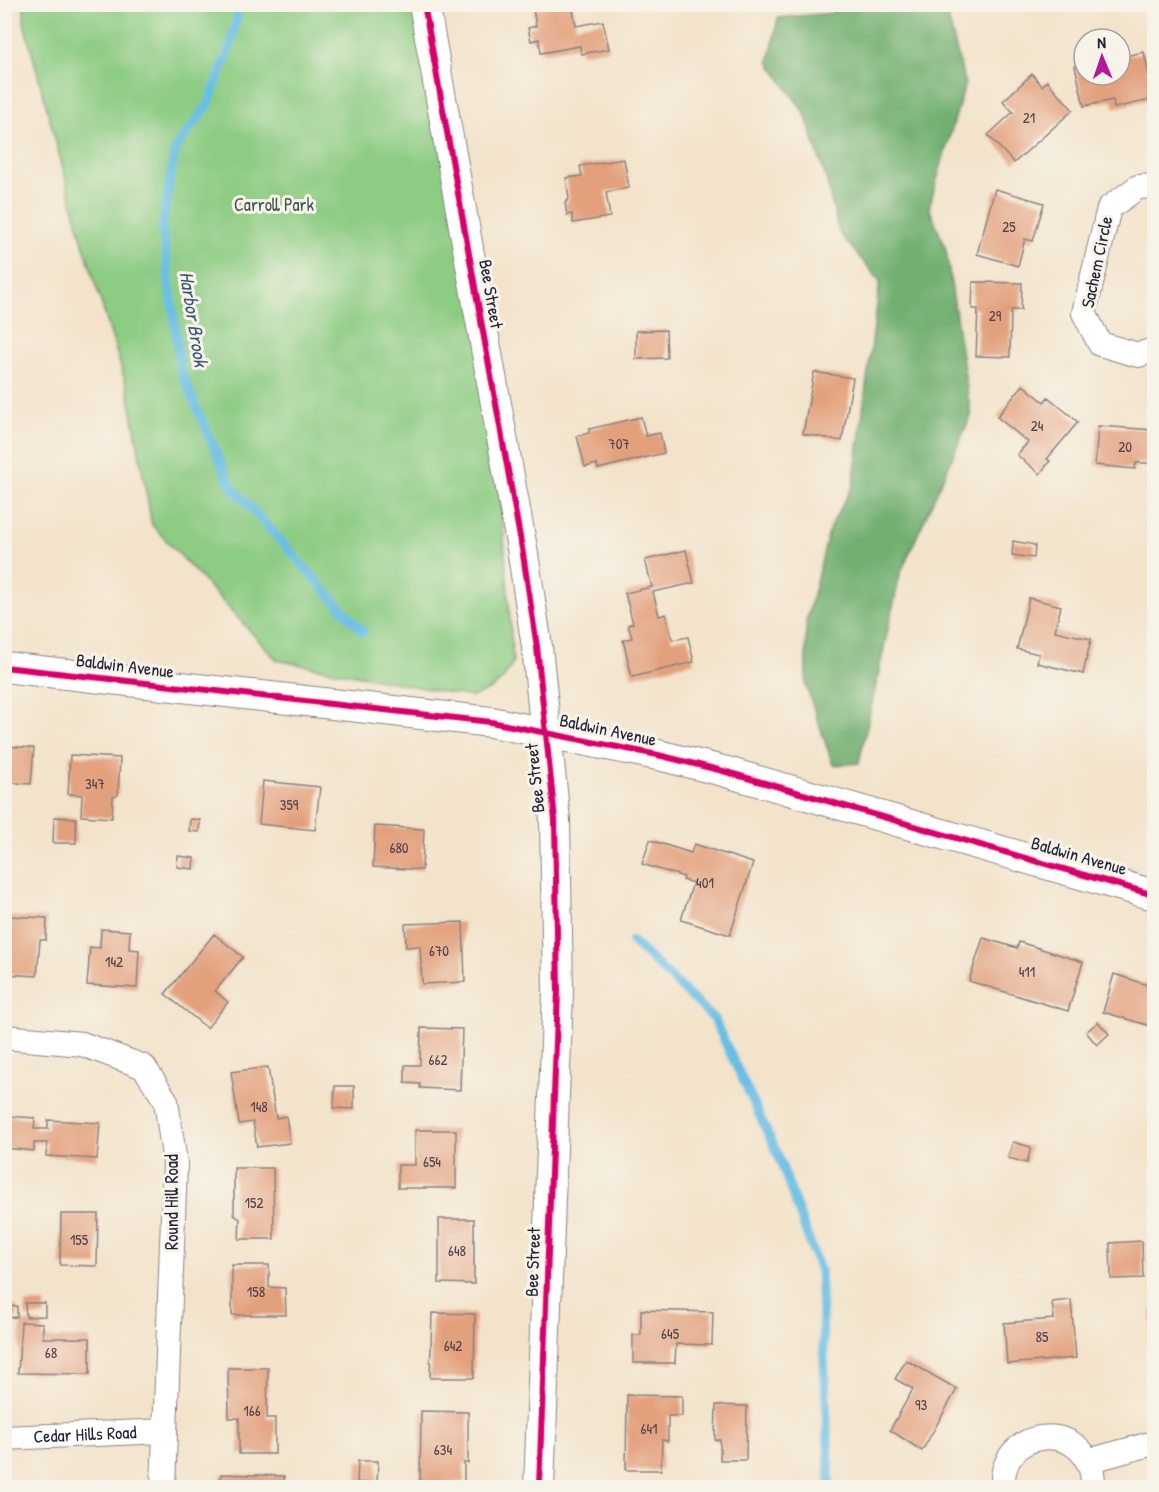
<svg xmlns="http://www.w3.org/2000/svg" width="1159" height="1492" font-family="'Patrick Hand',sans-serif">
<style>
.green{fill:#8dcc83;stroke:#58775f;stroke-width:1.5}
.forest{fill:#72b071;stroke:#4a6956;stroke-width:1.5}
.lines{fill:none;stroke-linecap:round;stroke-linejoin:round}
.stream{stroke:#67bee4;stroke-width:9}
.building{fill:#e3a07d}
.minor-casing{stroke:#8a8282;stroke-width:26}
.tertiary-casing{stroke:#8a8282;stroke-width:32}
.minor{stroke:#fff;stroke-width:24}
.tertiary{stroke:#fff;stroke-width:30}
.cycleway-casing{stroke:#f7f3e8;stroke-width:10}
.cycleway{stroke:#d6006c;stroke-width:6}
.labels{text-anchor:middle;stroke-width:6;stroke-linejoin:round;paint-order:stroke}
.number-label{font-size:15px;fill:#52424c}
.park-label{font-size:18px;fill:#425551;stroke:#f7f3e8}
.street-label{font-size:18px;fill:#22223b;stroke:#f7f3e8}
.water-label{font-size:20px;font-style:italic;fill:#3a5976;stroke:#f7f3e8}
</style>
<rect width="100%" height="100%" fill="#f7f3e8"/>
<filter id="ink" filterUnits="userSpaceOnUse"><feTurbulence type="fractalNoise" baseFrequency=".0167" numOctaves="2"/><feDisplacementMap in="SourceGraphic" scale="12" xChannelSelector="R" yChannelSelector="G"/><feConvolveMatrix kernelMatrix="1 2 1 2 8 2 1 2 1" color-interpolation-filters="sRGB"/></filter>
<filter id="wash" filterUnits="userSpaceOnUse"><feTurbulence type="fractalNoise" baseFrequency=".008" numOctaves="4" result="noise"/><feDisplacementMap in="SourceGraphic" scale="24" xChannelSelector="R" yChannelSelector="G"/><feGaussianBlur stdDeviation="1.35" result="paint"/><feColorMatrix in="noise" values="0 0 0 0 0 0 0 0 0 0 0 0 0 0 0 0 0 1.4 0 .05"/><feComposite in="paint" operator="in"/></filter>
<g filter="url(#wash)">
<rect width="100%" height="100%" fill="#f3e3ca"/>
<!-- green -->
<path class="green" d="M24,4L436,5L485,279L513,662C503,684 493,690 471,697L277,660L152,525L128,390L83,243L24,23Z"/>
<!-- forest -->
<path class="forest" d="M841,4L945,5L965,84L929,207L946,250L971,416L900,574L859,763L833,765L806,686V622L830,527L853,486L880,281L839,233L826,178L805,114L769,62L778,18L832,13Z"/>
<g class="lines">
<!-- stream -->
<path class="stream" d="M240,4L230,47L208,105L175,149L162,226L181,372L231,486L363,632
M632,941L714,1019L778,1155L820,1271L830,1488"/>
</g>
<g id="blocks">
<!-- building -->
<path class="building" d="M553,4H572L576,26L603,21L609,49L581,54L580,46L541,53L539,39L531,41L528,28L536,26L533,9Z
M1144,52L1154,99L1114,108L1113,100L1084,106L1075,66L1084,64V75H1120V57Z
M1032,74L1042,86L1047,81L1073,110L1014,163L988,135L1013,112L1003,101Z
M624,159L629,188L606,192L610,217L573,223L572,214L567,215L565,203L569,199L566,178L582,176L580,166Z
M995,189L1044,203L1033,241L1025,239L1018,266L977,254Z
M973,282L1022,283L1021,310H1011L1010,357L976,356L978,309H972Z
M666,330L667,358L636,359V331Z
M814,372L853,378L842,441L803,434Z
M1023,385L1044,402L1048,397L1078,422L1047,459L1050,461L1040,474L1017,455L1028,442L997,417Z
M641,417L646,436L660,433L664,453L598,469L597,464L585,467L577,436L589,433V429Z
M1098,426L1154,430L1153,463H1136L1135,469L1095,465Z
M1013,541L1035,545L1034,558L1012,555Z
M686,550L694,583L653,592L659,616L666,614L672,640L688,637L694,662L632,677L623,640L632,638L628,625L633,623L625,593L652,587L645,560Z
M1029,598L1061,606L1055,631L1091,639L1083,674L1037,663L1039,654L1017,649Z
M4,746L34,748L31,784L4,782Z
M70,755L120,758L118,795L113,797L112,818L81,816L82,795L68,794Z
M263,781L320,787L315,830L259,824Z
M54,817L76,818V843H53Z
M190,819L200,820L199,832L189,831Z
M375,826L424,829L422,870L373,867Z
M650,840L691,853L694,844L753,863L730,935L681,920L693,883L683,880L684,877L642,864Z
M178,856L194,858L193,869L177,867Z
M9,916L47,918L46,940H40L37,976L4,974V937H8Z
M463,922L465,982L422,984L420,946L406,947L405,924Z
M101,929L130,931L129,949L139,950L137,988L87,985L90,947L100,948Z
M214,934L243,957L215,991L228,1002L207,1028L165,994Z
M983,938L1017,948L1019,942L1083,962L1068,1011L969,981Z
M1114,974L1154,987V1027L1103,1012Z
M1098,1022L1109,1034L1097,1045L1086,1032Z
M421,1028L462,1029L460,1090L420,1088V1084L405,1083V1065H420Z
M268,1067L276,1118L286,1116L290,1143L257,1147L253,1122L239,1124L231,1072Z
M335,1086H354V1109L334,1108Z
M7,1116L35,1118L34,1129H48V1120L100,1123L97,1159L46,1156L47,1143H34V1151L5,1148Z
M415,1130H456V1188H398V1165H415Z
M1013,1142L1031,1147L1027,1163L1008,1158Z
M234,1168H273L274,1239H239L240,1219L234,1215Z
M61,1214H98L97,1266L60,1265Z
M439,1219H474V1284L439,1283Z
M1142,1241L1143,1278L1111,1279L1110,1243Z
M232,1265H269V1287L285,1288L286,1315H232Z
M1071,1300L1076,1358L1007,1364L1004,1323L1054,1319L1052,1302Z
M25,1303H45V1316L26,1317Z
M17,1306V1317L5,1318V1307Z
M641,1310L713,1312L712,1345L676,1344L675,1363H633V1335H641Z
M1154,1310V1344H1153L1151,1311Z
M432,1313L475,1314L474,1378H430Z
M21,1322L43,1323V1338H90V1374L18,1373Z
M906,1360L957,1389L922,1451L890,1430L913,1389L895,1379Z
M228,1368H268L267,1418H275V1454H239V1418H229Z
M627,1395L682,1396V1416H668V1441L662,1440L661,1470H626Z
M716,1405L747,1406L746,1460H720V1440H715Z
M421,1411L468,1412V1463H464V1482L454,1483V1488H431V1483H420Z
M358,1461H378L377,1483H357Z
M221,1474L284,1476V1488H220Z"/>
</g>
</g>
<g filter="url(#ink)">
<use href="#blocks" fill-opacity="0" stroke="#8a8282" stroke-width="1.5"/>
<g class="lines">
<!-- minor casing -->
<g class="minor-casing">
<g id="minor">
<path d="M1154,186L1138,187L1109,208L1084,313L1100,344L1138,355L1154,350"/>
<path d="M4,1037L82,1044L144,1067L166,1101L175,1163L163,1488"/>
<path id="s1" d="M4,1438L165,1431"/>
<path d="M1088,1461L1154,1443"/>
<path d="M1003,1488C998,1422 1096,1419 1093,1488"/>
</g>
</g>
<!-- tertiary casing -->
<g class="tertiary-casing">
<path id="tertiary" d="M424,4L523,554L537,647L555,820L558,991L539,1488
M4,667L491,722L658,755L723,771L1154,895"/>
</g>
<!-- minor -->
<use href="#minor" class="minor"/>
<!-- tertiary -->
<use href="#tertiary" class="tertiary"/>
<!-- cycleway casing -->
<g class="cycleway-casing">
<path id="cycleway" d="M424,4L523,554L537,647L555,820L558,991L539,1488
M4,667L491,722L658,755L723,771L1154,895"/>
</g>
<!-- cycleway -->
<use href="#cycleway" class="cycleway"/>
</g>
</g>
<g class="labels">
<!-- number labels -->
<g class="number-label">
<text x="1029" y="123">21</text>
<text x="1009" y="232">25</text>
<text x="995" y="321">29</text>
<text x="1037" y="431">24</text>
<text x="619" y="449">707</text>
<text x="1125" y="452">20</text>
<text x="95" y="789">347</text>
<text x="289" y="810">359</text>
<text x="399" y="853">680</text>
<text x="705" y="888">401</text>
<text x="439" y="956">670</text>
<text x="114" y="967">142</text>
<text x="1027" y="977">411</text>
<text x="438" y="1065">662</text>
<text x="259" y="1112">148</text>
<text x="432" y="1167">654</text>
<text x="254" y="1208">152</text>
<text x="79" y="1245">155</text>
<text x="457" y="1256">648</text>
<text x="256" y="1297">158</text>
<text x="670" y="1339">645</text>
<text x="1042" y="1342">85</text>
<text x="453" y="1351">642</text>
<text x="51" y="1358">68</text>
<text x="921" y="1410">93</text>
<text x="252" y="1416">166</text>
<text x="649" y="1434">641</text>
<text x="443" y="1455">634</text>
</g>
<!-- park labels -->
<g class="park-label">
<text x="274" y="211">Carroll Park</text>
</g>
<!-- street labels -->
<g class="street-label">
<text transform="translate(1097 262) rotate(-78)" y="6">Sachem Circle</text>
<text transform="translate(491 294) rotate(80)" y="6">Bee Street</text>
<text transform="translate(125 666) rotate(7)" y="6">Baldwin Avenue</text>
<text transform="translate(608 730) rotate(12)" y="6">Baldwin Avenue</text>
<text transform="translate(535 778) rotate(-96)" y="6">Bee Street</text>
<text transform="translate(1079 856) rotate(16)" y="6">Baldwin Avenue</text>
<text transform="translate(172 1202) rotate(-90)" y="6">Round Hill Road</text>
<text transform="translate(533 1262) rotate(-88)" y="6">Bee Street</text>
<text dy="6" stroke="none"><textPath href="#s1" startOffset="81">Cedar Hills Road</textPath></text>
</g>
<!-- water labels -->
<g class="water-label">
<text transform="translate(194 319) rotate(81)" y="7">Harbor Brook</text>
</g>
</g>
<!-- margin -->
<rect width="1159" height="1492" fill="none" stroke="#f7f3e8" stroke-width="24"/>
<!-- north arrow -->
<g transform="translate(1102 57) rotate(358)"><circle r="28" fill="#f7f3e8" stroke="#a29fa3" stroke-width="1.5"/>
<path d="M0-4.5L10 22L0 15L-10 22Z" fill="#b5179e"/>
<text y="-9" font-size="16" font-weight="bold" text-anchor="middle" fill="#22223b">N</text>
</g>
</svg>
